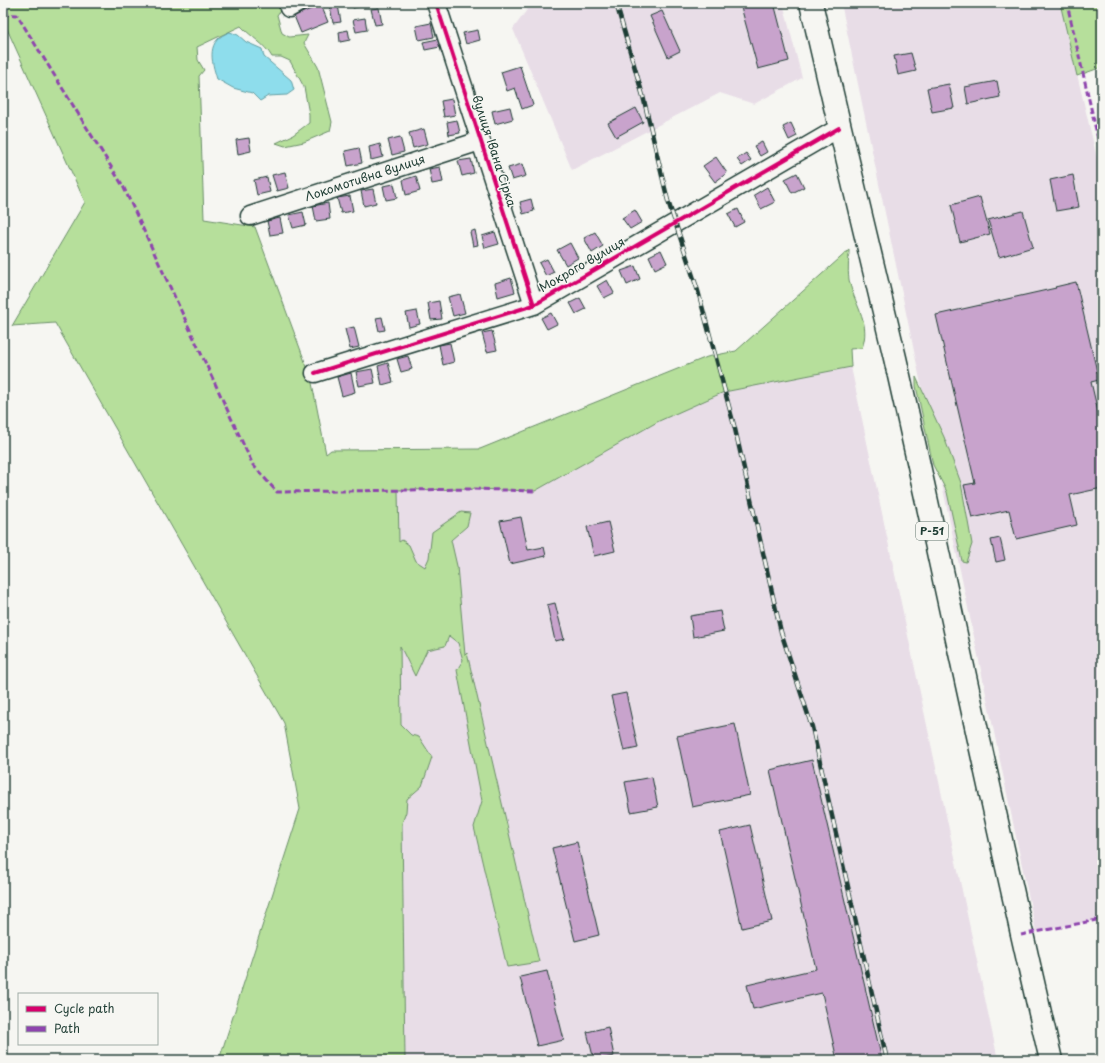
<svg xmlns="http://www.w3.org/2000/svg" width="1105" height="1063" font-family="'Playpen Sans',sans-serif">
<style>
.built{fill:#e8dde7}
.green{fill:#b6df9b;stroke:#6a8e68}
.water{fill:#8eddec;stroke:#629da2}
.building{fill:#c8a3cc;stroke:#1f3d34}
.lines{fill:none;stroke-linecap:round;stroke-linejoin:round}
.minor-casing{stroke:#1f3d34;stroke-width:21}
.major-casing{stroke:#1f3d34;stroke-width:25}
.minor{stroke:#f6f6f2;stroke-width:18}
.major{stroke:#f6f6f2;stroke-width:22}
.rail-casing{stroke:#1f3d34;stroke-width:4.5}
.rail{stroke:#f6f6f2;stroke-width:3;stroke-dasharray:9;stroke-linecap:butt}
.quiet{stroke:#8e44ad;stroke-width:3;stroke-dasharray:6 3;stroke-linecap:butt}
.cycleway-casing{stroke:#f6f6f2;stroke-width:6}
.cycleway{stroke:#d6006c;stroke-width:4}
.labels{text-anchor:middle;stroke-width:3;stroke-linejoin:round;paint-order:stroke}
.shield{fill:#f6f6f2;stroke:#60746d;stroke-width:1}
.shield-label{font-size:11px;font-weight:bold;fill:#1f3d34}
.street-label{font-size:12px;fill:#1f3d34;stroke:#f6f6f2}
</style>
<rect width="100%" height="100%" fill="#f6f6f2"/>
<filter id="ink" filterUnits="userSpaceOnUse"><feTurbulence type="fractalNoise" baseFrequency=".025" numOctaves="2"/><feDisplacementMap in="SourceGraphic" scale="8" xChannelSelector="R" yChannelSelector="G"/><feConvolveMatrix kernelMatrix="1 2 1 2 8 2 1 2 1" color-interpolation-filters="sRGB"/></filter>
<g filter="url(#ink)">
<!-- built -->
<path class="built" d="M532,3H783L802,78L754,104L720,93L572,170L513,29Z
M841,3H1060L1102,179V919L1036,932Z
M851,367L998,1060H405L398,490L472,489L535,491L659,421L724,392Z"/>
<!-- green -->
<path class="green" d="M3,3H288L285,4L277,15L282,33L289,37L308,35L304,43L318,67L332,122L330,131L304,142L285,146L276,143L293,135L309,123V114L304,87L290,61L281,57H272C265,44 251,37 241,26L197,47L198,60L204,70L199,76L204,219L255,227L311,378L326,454L331,450L480,449L707,357L736,351L849,250C849,260 847,274 850,284C856,307 871,324 862,348L850,349L851,367L724,392L659,421L535,491L472,489L398,490L399,542L402,540L409,545L416,561L425,567L429,558L432,532L461,512L470,513L467,526L451,540L457,566L465,655L467,653L539,962L507,967L474,827L482,801L457,670L463,660L458,643L449,636L445,646L427,650L415,676L400,646L401,725L411,735L419,737L432,757L422,786L407,799L406,812L402,823L405,1060H219L300,809L284,723L55,323L12,326L85,202L3,20Z
M1060,3H1102V67L1077,76Z
M916,377L944,437L961,483L972,544L966,562L962,561L947,492L933,465L916,386Z"/>
<!-- water -->
<path class="water" d="M230,32L238,35L246,42L262,49L264,57L291,80L294,90L287,95L268,96L260,101L252,93L233,88L217,79C211,60 206,40 230,32Z"/>
<!-- building -->
<path class="building" d="M352,3H360L361,6L353,8Z
M740,3H774L789,61L758,69Z
M321,5L328,22L301,33L294,16Z
M338,5L341,22L333,23L330,6Z
M379,8L382,24L375,25L371,9Z
M662,11L680,51L668,57L650,16Z
M365,18L367,30L356,32L353,20Z
M431,23L434,37L419,40L416,26Z
M348,30L350,40L340,42L339,32Z
M478,30L480,40L466,44L463,33Z
M438,39L440,47L425,50L423,42Z
M911,53L916,71L898,75L894,56Z
M520,66L533,105L522,109L515,88L507,91L501,72Z
M997,81L1000,97L968,104L965,87Z
M949,84L954,108L932,112L927,88Z
M452,99L455,115L444,117L441,101Z
M510,107L513,119L495,124L492,111Z
M636,108L643,122L616,137L608,123Z
M457,120L460,133L449,135L447,122Z
M791,123L797,136L789,140L783,127Z
M424,129L428,144L413,148L409,133Z
M400,137L404,152L392,155L388,140Z
M249,138L251,151L238,154L236,140Z
M762,142L767,152L760,156L754,146Z
M380,144L383,157L371,160L369,147Z
M359,148L362,163L348,166L345,151Z
M746,153L751,160L742,166L737,159Z
M716,157L727,173L715,182L703,166Z
M471,159L474,173L462,176L458,161Z
M522,164L526,176L512,180L508,168Z
M440,167L443,182L432,184L429,169Z
M285,172L289,188L277,191L272,175Z
M797,173L804,187L792,193L785,179Z
M1073,175L1079,207L1056,211L1050,180Z
M416,176L420,191L406,195L403,180Z
M267,177L270,192L257,195L254,180Z
M394,184L397,198L386,200L383,186Z
M767,187L775,202L761,209L754,195Z
M373,189L376,203L364,206L361,191Z
M350,196L353,211L341,213L337,198Z
M980,197L990,234L960,242L951,205Z
M531,199L534,211L523,214L520,202Z
M328,203L330,219L316,221L313,206Z
M738,209L744,222L735,227L728,214Z
M635,210L642,222L630,229L622,218Z
M1023,211L1033,247L999,257L988,220Z
M303,212L306,225L293,228L289,215Z
M280,218L283,233L270,235L267,221Z
M475,230L478,245L473,246L470,232Z
M495,232L499,244L485,248L482,236Z
M595,232L603,246L592,253L584,238Z
M570,243L578,258L566,265L557,250Z
M661,250L667,263L655,269L649,256Z
M547,259L554,272L546,276L539,263Z
M635,266L640,279L627,285L621,271Z
M511,278L515,292L498,297L495,283Z
M607,280L614,293L604,298L597,286Z
M1076,282L1099,380L1091,382L1102,429V488L1070,495L1077,525L1016,539L1009,510L972,518L964,485L975,483L936,315L1056,288L1055,287Z
M460,294L465,313L453,316L448,297Z
M580,298L586,309L576,314L570,303Z
M439,301L442,319L431,320L428,303Z
M417,311L420,324L409,327L406,313Z
M551,313L557,324L547,329L541,318Z
M382,317L385,330L379,331L376,318Z
M354,327L359,347L350,349L345,329Z
M492,331L497,350L487,352L482,333Z
M450,343L454,362L443,365L439,345Z
M408,356L412,369L401,372L397,359Z
M388,363L393,382L382,385L378,366Z
M372,369L375,383L359,386L356,372Z
M351,373L355,392L342,396L337,377Z
M521,517L528,550L544,547L546,556L510,564L500,521Z
M608,522L615,551L594,556L587,527Z
M1000,538L1005,560L996,562L991,540Z
M555,603L564,639L555,641L547,605Z
M720,611L724,631L693,637L690,616Z
M626,693L638,748L624,751L611,696Z
M735,724L750,795L692,807L677,736Z
M812,760L882,1060H837L822,993L753,1009L747,985L816,969L770,770Z
M652,777L658,807L631,812L625,782Z
M750,825L772,921L742,928L720,832Z
M577,842L599,935L575,941L552,848Z
M547,971L564,1040L537,1046L520,977Z
M608,1027L614,1056L594,1060L587,1032Z"/>
<g class="lines">
<!-- minor casing -->
<g class="minor-casing">
<path id="minor" d="M436,3L534,305
M289,8L298,3
M250,216L480,141
M315,373L534,305L839,128"/>
</g>
<!-- major casing -->
<g class="major-casing">
<path id="major" d="M811,3C838,122 867,240 895,358C948,592 996,827 1051,1060"/>
</g>
<!-- minor -->
<use href="#minor" class="minor"/>
<!-- major -->
<use href="#major" class="major"/>
<!-- rail casing -->
<g class="rail-casing">
<path id="rail" d="M616,3L643,96L668,201L698,291L735,429L781,632L812,727L887,1060"/>
</g>
<!-- rail -->
<use href="#rail" class="rail"/>
<!-- quiet -->
<path class="quiet" d="M1064,3L1068,8L1102,156
M3,14L17,15L123,186L253,465L277,492L472,489L535,491
M1021,935L1102,919"/>
<!-- cycleway casing -->
<g class="cycleway-casing">
<path id="cycleway" d="M436,3L534,305
M315,373L534,305L839,128"/>
</g>
<!-- cycleway -->
<use href="#cycleway" class="cycleway"/>
</g>
</g>
<g class="labels">
<!-- shield labels -->
<rect class="shield" x="916" y="522" width="32" height="18" rx="3"/>
<g class="shield-label">
<text x="932" y="535">Р-51</text>
</g>
<!-- street labels -->
<g class="street-label">
<text transform="translate(494 151) rotate(72)" y="4">вулиця Івана Сірка</text>
<text transform="translate(365 178) rotate(-18)" y="4">Локомотивна вулиця</text>
<text transform="translate(582 265) rotate(-30)" y="4">Мокрого вулиця</text>
</g>
</g>
<!-- margin -->
<rect width="1105" height="1063" fill="none" stroke="#f6f6f2" stroke-width="16"/>
<rect x="8" y="8" width="1089" height="1047" fill="none" stroke="#1f3d34" stroke-width="1.5" filter="url(#ink)"/>
<!-- legend -->
<rect x="18" y="993" width="140" height="52" fill="#f6f6f2" stroke="#a0aca6"/>
<rect x="26" y="1006" width="20" height="6" fill="#d6006c" stroke="#a0aca6"/>
<text x="54" y="1013" font-size="12" fill="#1f3d34">Cycle path</text>
<rect x="26" y="1026" width="20" height="6" fill="#8e44ad" stroke="#a0aca6"/>
<text x="54" y="1033" font-size="12" fill="#1f3d34">Path</text>
</svg>
